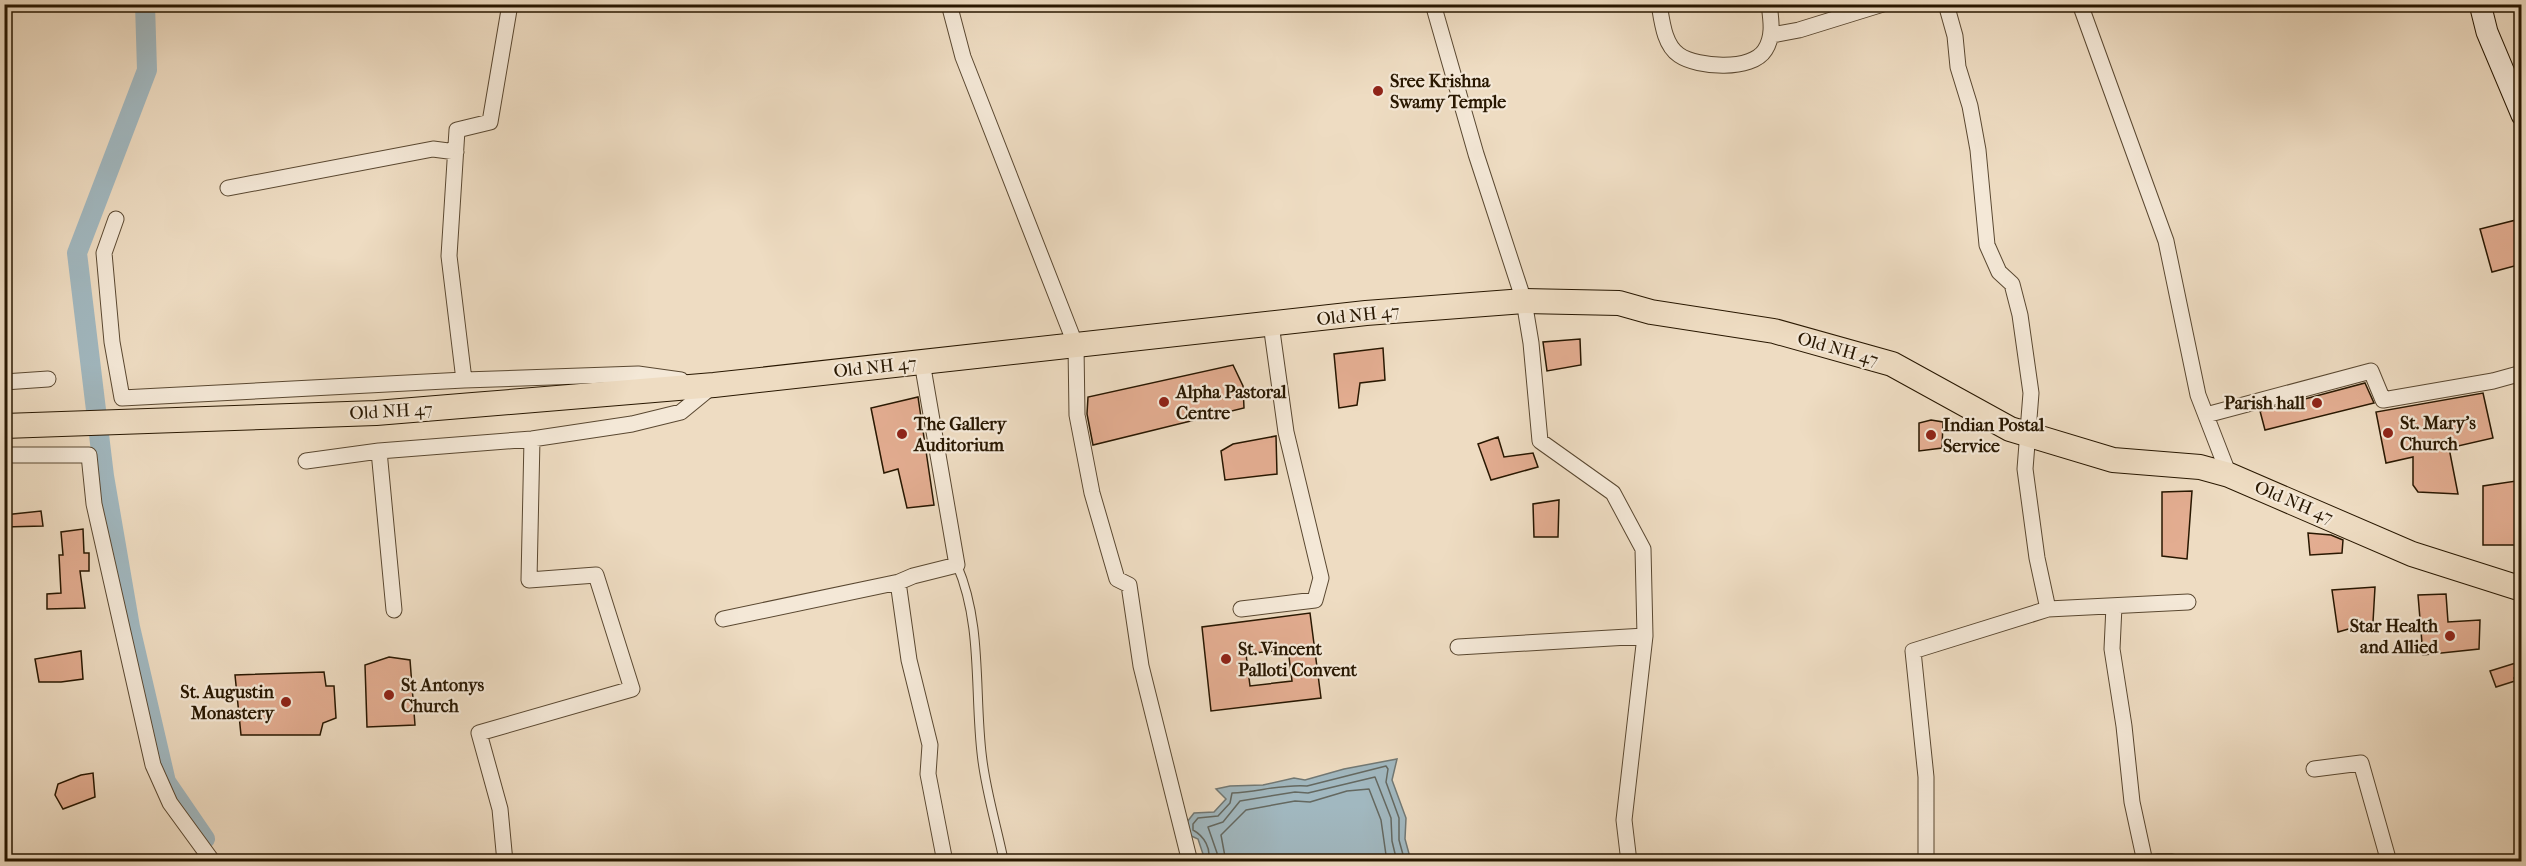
<svg xmlns="http://www.w3.org/2000/svg" width="2526" height="866" font-family="'IM FELL French Canon',serif">
<style>
.water{fill:#a1b8c0;stroke:#717874;stroke-width:1.5}
.lines{fill:none;stroke-linecap:round;stroke-linejoin:round}
.shore{stroke:#646860;stroke-width:1.5}
.canal{stroke:#a1b8c0;stroke-width:20}
.building{fill:#e3ad91;stroke:#281701;stroke-width:1.5;fill-rule:evenodd}
.service-casing{stroke:#5a4831;stroke-width:10}
.minor-casing{stroke:#5a4831;stroke-width:17}
.secondary-casing{stroke:#281701;stroke-width:23}
.primary-casing{stroke:#281701;stroke-width:26}
.service{stroke:#f4e8d7;stroke-width:8}
.minor{stroke:#f4e8d7;stroke-width:15}
.secondary{stroke:#f4e8d7;stroke-width:21}
.primary{stroke:#eedcc2;stroke-width:24}
.poi-dot{fill:#8f2418;stroke:#f4e8d7;stroke-width:2}
.labels{text-anchor:middle;stroke-width:4.5;stroke-linejoin:round;paint-order:stroke}
.poi-label{font-size:18px;font-weight:bold;fill:#281701;stroke:#f4e8d7;text-anchor:start}
.street-label{font-size:18px;fill:#281701;stroke:#f4e8d7}
</style>
<rect width="100%" height="100%" fill="#eedcc2"/>
<filter id="stains"><feTurbulence type="fractalNoise" baseFrequency=".00333" numOctaves="4"/><feColorMatrix values="0 0 0 0 .2 0 0 0 0 .09 0 0 0 0 .02 0 0 0 .5 -.17"/></filter>
<radialGradient id="worn" r=".72"><stop offset=".6" stop-color="#630" stop-opacity="0"/><stop offset="1" stop-color="#630" stop-opacity=".3"/></radialGradient>
<!-- water -->
<path class="water" d="M1397,759L1392,780L1406,818L1405,839L1411,861H1201L1204,857L1198,839L1187,834V822L1194,813L1214,812L1226,799L1216,789L1230,786L1263,785L1294,778L1305,780L1344,769Z"/>
<g class="lines">
<!-- shore -->
<path class="shore" d="M1208,862C1212,849 1204,836 1193,830V824L1198,818L1218,816L1230,803L1232,793C1257,792 1282,784 1307,786L1386,766L1388,769L1386,782L1399,818V840L1405,862
M1217,862V853L1208,827L1223,822L1240,801L1295,792L1308,793L1375,777L1391,818L1392,841L1397,862
M1226,862L1221,835L1246,810L1295,801L1310,802L1347,791L1369,789L1381,820L1387,862"/>
<!-- canal -->
<path class="canal" d="M145,4L147,70L77,253L104,476L130,627L166,782L205,839"/>
</g>
<!-- building -->
<path class="building" d="M2516,220L2522,241V264L2492,272L2480,229Z
M1580,339L1581,365L1547,371L1543,342Z
M1383,348L1385,380L1360,383L1357,405L1339,408L1334,354Z
M1233,365L1243,386L1244,408L1093,445L1087,414L1088,397Z
M2365,383L2374,403L2265,430L2260,411Z
M2483,393L2493,438L2449,448L2458,494L2418,492L2413,485V457L2386,463L2376,412Z
M918,397L934,505L907,508L898,469L884,473L871,408Z
M1931,420L1943,422L1942,448L1919,451V423Z
M1276,436L1277,474L1225,480L1221,451L1233,444Z
M1498,437L1504,457L1533,453L1538,467L1491,480L1478,444Z
M2516,481L2522,505V545H2483V486Z
M2192,491L2187,559L2162,556V492Z
M1559,500L1558,537H1534L1533,504Z
M41,511L43,526L4,527V515Z
M83,529L84,553H89V571H80L85,608L47,609V594L61,593L59,555H63L61,532Z
M2308,533L2331,535L2343,540L2342,553L2310,555Z
M2375,587L2373,622L2338,632L2332,590Z
M2446,594L2448,622L2480,620L2479,649L2423,655L2418,595Z
M1310,613L1321,698L1211,711L1202,627ZM1288,649L1292,681L1250,686L1246,654Z
M81,651L83,679L61,682H39L35,659Z
M389,657L410,660L415,725L367,727L365,665Z
M2522,661V675L2514,678L2515,681L2496,687L2490,671Z
M324,672L326,686H334L336,718L323,723L320,735H241L235,675Z
M93,773L95,797L63,809L55,795L58,784L81,775Z"/>
<g class="lines">
<!-- service casing -->
<g class="service-casing">
<path id="service" d="M957,565C983,625 974,694 982,757C986,792 997,827 1004,862"/>
</g>
<!-- minor casing -->
<g class="minor-casing">
<path id="minor" d="M510,4L490,122L457,130L449,256L464,380L638,374L681,380
M949,4L963,57L1076,346L1077,415L1092,493L1117,579L1129,585L1141,666L1190,862
M1433,4L1476,154L1524,301L1531,343L1540,441L1613,493L1643,549L1645,636L1624,820L1629,862
M1659,4C1662,21 1664,45 1679,55C1698,68 1752,71 1765,50C1774,36 1771,20 1769,4
M2080,4L2166,241L2198,395L2229,475
M1772,35L1799,30L1883,4
M228,188L433,149L456,152
M116,219L104,253L112,342L122,398L464,380
M922,362L957,565L913,576L899,582V589L909,660L930,745L928,774L945,862
M4,382L48,379
M2206,415L2371,371L2383,400L2493,381L2522,373
M379,451L394,610
M4,455H89L94,504L153,765L170,803L213,862
M306,461L379,451L532,439L632,424L681,412L714,385
M2114,606L2112,649L2124,726L2132,802L2145,862
M1241,609L1315,600L1321,578L1286,432L1271,324
M2048,609L2188,602
M723,619L899,582
M1458,647L1645,636
M2314,769L2361,763L2389,862
M505,862L500,809L479,733L632,689L596,575L529,580L532,439
M1926,862V777L1913,651L2048,609L2037,558L2025,469L2031,393L2020,315L2012,284L1999,272L1987,245L1978,150L1970,106L1958,67L1955,36L1946,4
M2157,862H2172"/>
</g>
<!-- secondary casing -->
<g class="secondary-casing">
<path id="secondary" d="M2480,4L2487,32L2522,115"/>
</g>
<!-- primary casing -->
<g class="primary-casing">
<path id="primary" d="M4,426L376,413L473,405L714,385L1366,313L1524,301L1619,303L1651,312L1774,331L1892,364L2010,429L2113,460L2200,467L2229,475L2412,554L2522,589"/>
</g>
<!-- service -->
<use href="#service" class="service"/>
<!-- minor -->
<use href="#minor" class="minor"/>
<!-- secondary -->
<use href="#secondary" class="secondary"/>
<!-- primary -->
<use href="#primary" class="primary"/>
</g>
<!-- markers -->
<g class="poi-dot">
<circle cx="1378" cy="91" r="6"/>
<circle cx="1164" cy="402" r="6"/>
<circle cx="2317" cy="403" r="6"/>
<circle cx="2388" cy="433" r="6"/>
<circle cx="902" cy="434" r="6"/>
<circle cx="1931" cy="435" r="6"/>
<circle cx="2450" cy="636" r="6"/>
<circle cx="1226" cy="659" r="6"/>
<circle cx="389" cy="695" r="6"/>
<circle cx="286" cy="702" r="6"/>
</g>
<g class="labels">
<!-- poi labels -->
<g class="poi-label">
<text x="1390" y="87">Sree Krishna<tspan x="1390" dy="21">Swamy Temple</tspan></text>
<text x="1176" y="398">Alpha Pastoral<tspan x="1176" dy="21">Centre</tspan></text>
<text x="2305" y="409" text-anchor="end">Parish hall</text>
<text x="2400" y="429">St. Mary's<tspan x="2400" dy="21">Church</tspan></text>
<text x="914" y="430">The Gallery<tspan x="914" dy="21">Auditorium</tspan></text>
<text x="1943" y="431">Indian Postal<tspan x="1943" dy="21">Service</tspan></text>
<text x="2438" y="632" text-anchor="end">Star Health<tspan x="2438" dy="21">and Allied</tspan></text>
<text x="1238" y="655">St. Vincent<tspan x="1238" dy="21">Palloti Convent</tspan></text>
<text x="401" y="691">St Antonys<tspan x="401" dy="21">Church</tspan></text>
<text x="274" y="698" text-anchor="end">St. Augustin<tspan x="274" dy="21">Monastery</tspan></text>
</g>
<!-- street labels -->
<g class="street-label">
<text transform="translate(1358 315) rotate(-6)" y="6">Old NH 47</text>
<text transform="translate(1838 349) rotate(16)" y="6">Old NH 47</text>
<text transform="translate(875 367) rotate(-6)" y="6">Old NH 47</text>
<text transform="translate(391 411) rotate(-3)" y="6">Old NH 47</text>
<text transform="translate(2294 502) rotate(23)" y="6">Old NH 47</text>
</g>
</g>
<!-- margin -->
<rect width="2526" height="866" fill="none" stroke="#eedcc2" stroke-width="24"/>
<rect x="6" y="6" width="2514" height="854" fill="none" stroke="#281701" stroke-width="3"/>
<rect x="12" y="12" width="2502" height="842" fill="none" stroke="#281701" stroke-width="1.5"/>
<rect width="100%" height="100%" filter="url(#stains)"/>
<rect width="100%" height="100%" fill="url(#worn)"/>
</svg>
